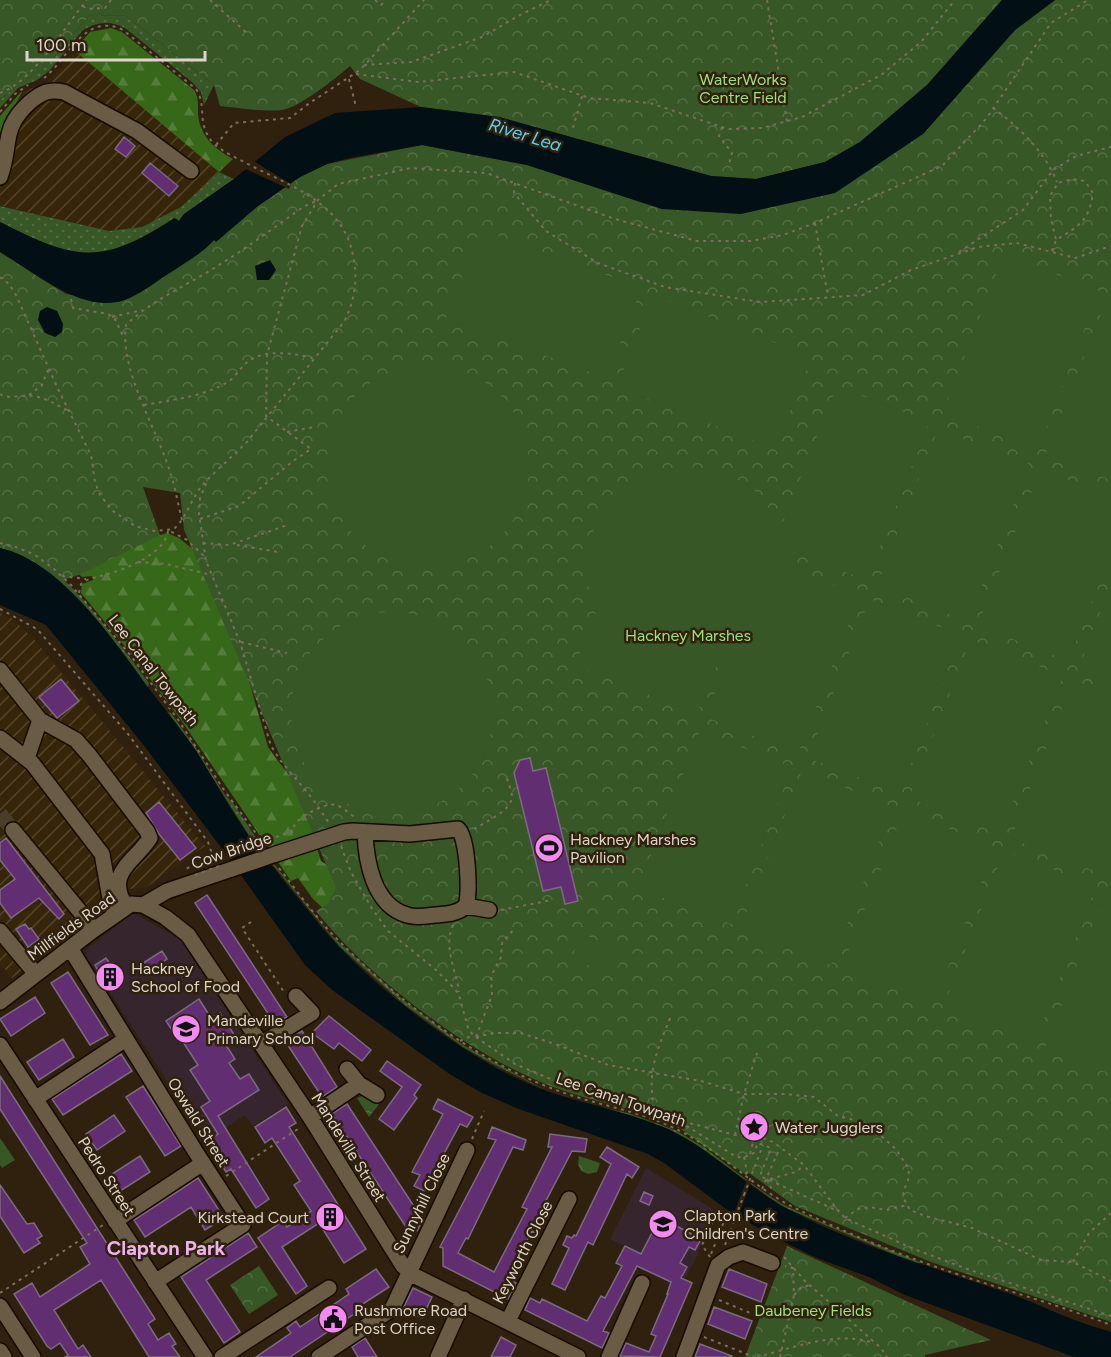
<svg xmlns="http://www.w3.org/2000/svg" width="1111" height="1357" font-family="Figtree,sans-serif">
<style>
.industrial{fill:url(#industrial-furrows)}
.education{fill:#37252d}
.grass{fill:url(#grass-dots)}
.forest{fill:url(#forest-firs)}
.park{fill:url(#park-crowns)}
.garden{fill:#375726}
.water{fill:#021015}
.pier{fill:#2f210d}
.building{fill:#612e72;stroke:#7b6b81;stroke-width:1.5}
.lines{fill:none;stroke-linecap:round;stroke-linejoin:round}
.minor-tunnel{stroke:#493c29;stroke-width:15;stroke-dasharray:15 8;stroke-linecap:butt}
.minor-casing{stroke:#170a00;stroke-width:18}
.path{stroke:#7a6e5e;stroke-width:2;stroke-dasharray:3 4.5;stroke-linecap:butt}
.minor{stroke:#6a5b45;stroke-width:15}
.minor-bridge-casing{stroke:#170a00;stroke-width:18;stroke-linecap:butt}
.path-bridge{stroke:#7a6e5e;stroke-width:2;stroke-dasharray:3 4.5;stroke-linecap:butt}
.minor-bridge{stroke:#6a5b45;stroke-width:15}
.labels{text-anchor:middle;stroke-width:5;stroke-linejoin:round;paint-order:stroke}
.park-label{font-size:16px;fill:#9de27b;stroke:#2f210d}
.street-label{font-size:16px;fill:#ded5c9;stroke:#2f210d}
.poi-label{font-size:16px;fill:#ded5c9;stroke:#2f210d;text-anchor:start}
.water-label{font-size:18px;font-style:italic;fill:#54d5f6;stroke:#2f210d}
.quarter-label{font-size:20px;font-weight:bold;fill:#ecb2eb;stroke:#2f210d}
</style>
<defs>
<pattern id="industrial-furrows" width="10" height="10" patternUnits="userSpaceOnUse" patternTransform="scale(1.5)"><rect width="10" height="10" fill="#37250a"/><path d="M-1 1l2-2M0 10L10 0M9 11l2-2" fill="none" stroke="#54442c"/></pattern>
<pattern id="grass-dots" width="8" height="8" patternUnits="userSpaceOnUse" patternTransform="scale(1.5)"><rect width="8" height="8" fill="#375726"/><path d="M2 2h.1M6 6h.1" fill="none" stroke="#546e44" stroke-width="1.8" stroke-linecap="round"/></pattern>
<pattern id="forest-firs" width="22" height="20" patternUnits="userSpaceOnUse" patternTransform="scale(1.5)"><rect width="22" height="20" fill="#376819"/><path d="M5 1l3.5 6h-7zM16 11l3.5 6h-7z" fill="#547d39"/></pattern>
<pattern id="park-crowns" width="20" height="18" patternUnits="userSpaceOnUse" patternTransform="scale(1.5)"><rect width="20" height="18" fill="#375726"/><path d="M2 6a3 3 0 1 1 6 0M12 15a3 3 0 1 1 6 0" fill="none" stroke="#546e44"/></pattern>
</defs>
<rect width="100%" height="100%" fill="#2f210d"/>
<!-- industrial -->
<path class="industrial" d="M74,50L219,172L181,207L142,227L109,231L0,205V135L22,92L48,82Z
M0,613L10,617L33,638L205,846L145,888L124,889L57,944L12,978L0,963Z"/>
<!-- education -->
<path class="education" d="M131,914H135L180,939L288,1104L253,1126L245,1115L206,1141L85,954L86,950Z
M646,1168L713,1209L697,1256L686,1277L610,1239Z"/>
<!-- grass -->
<path class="grass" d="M90,15L126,16L214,85L204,105L201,92L192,82L125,28C110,20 95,22 82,31L49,71L37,80L18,88L0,108V99L48,64Z
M219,172L234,179L184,214L179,221L174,218C101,266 76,261 0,222V206L109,231L142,227L181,207Z
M0,545C12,548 24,551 35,557C74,580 121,646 149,683L148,687C114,639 59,562 0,548Z
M167,712L171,713L194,745L225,795L233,803L265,851L263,853L248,834L196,751Z
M274,864L332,936L401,998L463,1045L547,1091L491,1063L463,1047L405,1005L340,947L273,865Z
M601,1107L628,1113L675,1130L704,1147L752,1184L782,1204L826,1224L920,1262L919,1265L783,1207L698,1146L669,1129Z"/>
<!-- forest -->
<path class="forest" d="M111,28L122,32L194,90C199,98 198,105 198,114C200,137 215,149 233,159L219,172L74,50L90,32Z
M21,92H22L0,135V116Z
M0,501L160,535L167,533L179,538L194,550L238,643L268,747L278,761L311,801L315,842L321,861L752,1131L737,1169L686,1133L678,1112L464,1039L313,899L298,878L291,881L181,720L132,655L81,593L82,584L93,580L92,576L82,577Z"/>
<!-- park -->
<path class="park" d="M0,0H1002L927,85L860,142L825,162L756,179L711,176L499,117L421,107L360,79L350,66C336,78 299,108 282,110C262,112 240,108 220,106L214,85L126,16L90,15L48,64L0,99Z
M1055,0H1111V1322L931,1262L795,1206L749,1173L746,1175L706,1144L677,1127C634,1107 586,1101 543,1083C465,1051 368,977 316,911L329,902L336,888L184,530L180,493L143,487L160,535L79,575L59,581L33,560L0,548V252L66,294L119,302L139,293L180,266L258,206L300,177L327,164L422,145L527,165L662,209L923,134L1015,30Z
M362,1096L371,1097L380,1103L369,1117L357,1098Z
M579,1156L600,1163L597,1172L588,1174L581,1171L578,1164Z
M787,1246L991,1340L925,1355V1357H745Z
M259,1266L278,1295L249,1314L230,1285Z"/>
<!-- garden -->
<path class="garden" d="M480,229L641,288L607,378L446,319Z
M1004,254L1099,291L1038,449L943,413Z
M653,295L811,357L775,449L617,387Z
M1108,297L1111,298V480L1045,455Z
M327 466a101 101 0 1 1 202 0a101 101 0 1 1-202 0Z
M837,386L929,422L867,580L787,550L789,567L860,595L798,753L706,717L728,660L717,664L697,714L575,665C579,655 597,618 596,610C595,602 590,595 589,588C585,571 587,550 592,534C617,467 694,448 751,488C765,499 772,514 781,527Z
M938,429L1029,464L968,621L877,586Z
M1041,469L1111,497V554L1068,661L978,625Z
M1111,585V677L1080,665Z
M870,599L961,635L900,793L808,758Z
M291 713a101 101 0 1 1 202 0a101 101 0 1 1-202 0Z
M971,640L1063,676L1000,834L909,798Z
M1073,680L1111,695V850L1102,874L1011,838Z
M700,731L792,767L731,924L638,888Z
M802,771L893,807L831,965L740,929Z
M904,811L995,847L933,1005L841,969Z
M1004,851L1096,886L1034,1044L943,1008Z
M1106,891L1111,893V1074L1045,1048Z
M583,934L624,954L613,977L572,957Z
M0,1138L15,1160L2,1168L0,1165Z"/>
<!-- water -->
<path class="water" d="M1002,0H1055L1015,30L923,134L835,193L741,214L662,209L527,165L422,145L349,158L327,164L300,177L258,206L216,242L214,240C201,255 181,265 165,276C151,285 134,299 117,302C78,310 32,271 0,252V222C76,261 101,266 175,218L179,221L184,214L234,179L285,137L335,113L421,107L499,117L711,176L756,179L825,162L860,142L927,85Z
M270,260L276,270L269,280H257L255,266Z
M47,307L57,311L63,324L62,332L55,337L45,333L38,320L40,311Z
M0,548C62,562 114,641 150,690C166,711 183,731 197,752C214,780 230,809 249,836C271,866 296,895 319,924C369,985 470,1063 544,1090C586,1105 632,1112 672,1131C714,1151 747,1188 788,1209C857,1246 932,1267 1005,1292C1025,1299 1045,1308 1064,1316C1079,1322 1095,1327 1111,1332V1357H1074L905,1295L869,1277L817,1258L774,1237L726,1209L664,1163L648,1154L516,1108L482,1093L451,1075L332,990L305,965L223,850L142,743L46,625L0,605Z"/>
<!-- pier -->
<path class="pier" d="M252,160L291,184L289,189L243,168Z
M747,1179L751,1182L737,1219L733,1216Z"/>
<!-- building -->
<path class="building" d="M124,137L135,146L126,157L115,149Z
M150,163L178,186L169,196L142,173Z
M61,679L79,701L57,718L39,697Z
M530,758L533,771L546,768L578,901L565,904L561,887L543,891L514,773L520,760Z
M159,802L196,848L180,860L159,834L146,813Z
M6,838L64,914L59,919L39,898L11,918L0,903V890L15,879L0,860V843Z
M207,895L287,1017L275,1024L195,903Z
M25,924L29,929L31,928L39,939L28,947L16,929Z
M162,951L167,959L146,973L140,965Z
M106,958L119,978L106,986L95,965Z
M68,972L108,1035L90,1045L51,983Z
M35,997L45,1013L11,1036L0,1019Z
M199,999L211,1018L220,1013L235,1036L224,1042L235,1059L229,1063L240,1079L249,1074L259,1090L218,1116L269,1199L256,1208L231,1169L226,1172L206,1142L218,1134L201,1107L210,1101L190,1070L198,1065L176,1031L174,1033L166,1021Z
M329,1016L371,1050L362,1061L339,1043L334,1049L312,1033Z
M302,1031L337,1087L322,1097L285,1041Z
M63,1039L74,1057L39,1080L27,1062Z
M121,1054L132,1071L63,1115L52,1099Z
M387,1061L421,1085L414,1095L417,1098L394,1130L379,1119L402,1087L380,1071Z
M0,1076L155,1319L148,1324L158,1340L169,1333L176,1344L172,1346L180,1357H149L101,1280L54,1310L78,1349L83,1345L91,1357H65L68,1355L60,1343L51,1349L47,1346L14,1294L32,1283L40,1297L90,1264L80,1247L87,1243L0,1109Z
M143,1086L181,1146L165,1156L126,1097Z
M438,1099L473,1117L467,1127L460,1124L424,1191L414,1186L420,1175L412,1172L443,1114L433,1109Z
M347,1104L423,1220L417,1231L408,1230L332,1114Z
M286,1107L296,1123L289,1127L366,1249L344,1263L319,1223L282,1247L307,1286L296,1294L258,1238L283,1221L287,1227L311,1211L294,1185L300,1181L272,1138L265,1143L255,1127Z
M114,1115L125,1131L97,1150L86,1134Z
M492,1127L526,1140L523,1150L513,1147L468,1239L466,1238L458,1253L494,1272L527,1209L522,1207L552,1147H548L550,1134L587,1139L585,1152L572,1151L538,1216V1219L544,1223L538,1234L532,1231L508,1278L516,1283L508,1299L443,1266V1248L440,1247L496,1140L488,1138Z
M607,1147L639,1167L632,1178L627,1174L593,1245L588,1242L565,1290L552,1284L569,1248L563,1245L567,1236L572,1238L574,1235L576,1236L611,1164L600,1157Z
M140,1156L150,1172L117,1193L106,1178Z
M198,1178L224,1218L205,1230L191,1207L145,1237L134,1220Z
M0,1185L27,1224L34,1223L42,1236L37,1239L40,1243L24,1253L0,1216Z
M644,1192L653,1196L649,1205L640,1201Z
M656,1215L701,1239L695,1250L689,1247L680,1263L687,1267L681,1278L692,1283L660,1357L620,1356L626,1343L649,1352L656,1336L651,1334L668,1294H667L671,1282L637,1266L603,1331L609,1333L602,1348L525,1310L530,1298L540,1303L542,1299L587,1321L601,1296L605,1298L622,1266L616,1263L625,1246L641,1254L654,1229L650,1227Z
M248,1233L257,1247L206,1280L240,1332L224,1343L181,1277Z
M376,1269L389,1287L358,1307L360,1310L290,1357H256L291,1333L287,1328L296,1321L300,1327L349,1294L346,1289Z
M729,1269L767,1284L761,1302L722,1287Z
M413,1288L432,1297L422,1318L403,1309Z
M714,1307L752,1321L745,1339L708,1324Z
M501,1337L516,1345L510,1357H491Z
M365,1338L377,1357H358L352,1347Z
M700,1344L732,1356L731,1357H695Z"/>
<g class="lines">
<!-- minor-tunnel -->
<path class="minor-tunnel" d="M0,814L13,830"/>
<!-- minor casing -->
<g class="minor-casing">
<path id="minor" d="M0,177C12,145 0,129 30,102C42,92 49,89 64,92L137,131L191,171
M0,670L40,720L76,740L90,756L147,831L150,838C133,864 105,872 126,907
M0,738L32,763L102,854L111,904L116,914
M27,758L40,720
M13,830L87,920L92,931
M273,855L344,832L353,831L410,834L458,829C468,838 470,893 466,906C457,914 446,914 435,915C426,916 416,918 407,915C373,905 366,861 365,832
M143,905L167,891L232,869
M466,906L489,910
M0,931L36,974
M70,948L195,1151L243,1225L155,1282
M0,1002L92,931L131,904L143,905L165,917L188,935L310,1117L403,1266L415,1276L578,1357
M261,1044L312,1013L296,996
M0,1045L205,1357
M347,1069L359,1084L377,1095
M35,1099L126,1039
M310,1117L359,1084
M115,1221L203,1163
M0,1306L33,1357
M508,1321L569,1199
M0,1351L4,1357
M222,1357L329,1288
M319,1357L392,1309L467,1150
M438,1357L464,1299
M609,1357L642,1283
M684,1357L718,1265L729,1257L743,1252L772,1263"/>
</g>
<!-- path -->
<path class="path" d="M210,0L248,34
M375,0L381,5L386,0
M767,0L787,122
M83,6L87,9L105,8L111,0
M364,65L411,62L482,37L518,16L551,0
M356,74L418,82L514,72L589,98L650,103L728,129L762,128L802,117L881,75L921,42L955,0
M44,78C68,59 85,11 123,30L196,89C208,107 195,123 214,144C223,152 235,157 246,163C289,186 342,201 353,255C358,279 355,300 344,322L246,443L208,479L200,498L199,514L206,561L240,642L271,746L280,760L312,798L329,823
M349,79L356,107
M0,93C34,81 64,27 87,0
M993,108C1019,127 1045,152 1057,182
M0,112L15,94L28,85
M722,127L719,136L732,153L728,167
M573,128L582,96
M216,145L234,123L290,118L311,102L360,70L424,0
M515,183L514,193L546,231L598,263L665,287L760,302L863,295L911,270L978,247L1017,243L1075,258L1111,246
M815,223L828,297
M1052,251L1056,240C1079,226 1089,221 1093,193L1085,181L1072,179L1058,183L1050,196L1051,219L1056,240
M959,252L1023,210L1053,170L1076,156L1111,147
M0,277L9,284L16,295L58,389L91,455L95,482L100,495L113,511L135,526L154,531L174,529C188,516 192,495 206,481
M71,299L73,308L108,314L115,319L124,338
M112,317L142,310
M31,330L38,326
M0,394C9,400 22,394 33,396C47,398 56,405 69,411
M29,395L42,385L48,370
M144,405C171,400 201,397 226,383C234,379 239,370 245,364C262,348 293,353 313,358
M287,432L314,427
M200,519L239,506L293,461L311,449L266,416L267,355L302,226L318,200L338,184L411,168L486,173L615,219L697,241H751L783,235L815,223L942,166L986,119L1051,23L1088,0
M182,520C178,505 176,490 171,475C158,430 119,371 126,325C153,299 188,285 219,265C248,247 275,227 303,207L318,200
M0,543L19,548L35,555L54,569L71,585L131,656L179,721L224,790L263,843
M203,543L229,545L288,525
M237,545L278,552
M138,562L166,564L212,575
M62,576L86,579
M79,593L81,584C89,577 99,577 108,574C127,569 167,552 168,530L187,540L204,556
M0,609L37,629L128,734L208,842L211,851L209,855L186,869
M241,642L287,653
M474,829C484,823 512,810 512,797C512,791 508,783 507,778
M291,834C293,832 293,828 294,826C298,817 326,802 335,805C342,806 349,814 355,817
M262,843L293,830
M341,846L351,872L371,907L388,931L436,970L455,989L459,995L468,1028L473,1035L515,1064L560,1083L654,1110L678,1120L735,1135H755L773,1142L804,1165L836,1208L845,1218L914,1249L970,1270L1111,1316
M279,868C297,891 314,915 334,936C396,999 472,1059 556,1090C595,1105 638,1110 676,1129C720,1150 753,1188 797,1209C844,1232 895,1253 945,1270C1000,1289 1056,1304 1111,1325
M501,910L552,900
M251,922L242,928L284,992
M453,925C443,948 456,969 459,992
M476,1037L494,1033H521L558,1045L608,1065L701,1081L744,1094H785L814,1097L838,1116L866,1123L896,1149L909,1169L908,1181L903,1192L905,1201L910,1210L925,1216L972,1228L1041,1260L1073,1262L1111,1281
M476,1037L492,995L491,976L501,957L502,943L514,929
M460,1041L473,1035
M654,1108C647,1071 657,1050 671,1016
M680,1122L735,1156L742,1158L754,1153L758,1143L771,1148L760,1176L838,1211
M735,1135L744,1094L757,1053
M472,1139L484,1111
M750,1154L755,1135
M744,1157L747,1172L745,1176
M226,1176L301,1127
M767,1179L772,1190
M770,1179L796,1172L803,1166
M762,1189L780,1147
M845,1218L858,1209L870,1207L886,1210L907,1205
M725,1245L744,1195
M710,1257L702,1245L715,1217L725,1219L711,1254
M784,1257L805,1281L881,1348L887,1357
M1073,1262L1089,1233L1111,1213
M0,1293L103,1225
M794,1295L802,1287L811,1285
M719,1300L755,1315
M704,1337L754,1357
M757,1357C793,1348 837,1330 874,1343
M780,1357L794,1295L793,1268L785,1266"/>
<!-- minor -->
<use href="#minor" class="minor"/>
<!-- minor-bridge casing -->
<g class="minor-bridge-casing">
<path id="minor-bridge" d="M232,869L273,855"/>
</g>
<!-- path-bridge -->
<path class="path-bridge" d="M195,875L219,866
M744,1195L763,1145"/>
<!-- minor-bridge -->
<use href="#minor-bridge" class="minor-bridge"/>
</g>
<!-- icons -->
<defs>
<g id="stadium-disc" transform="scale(1.5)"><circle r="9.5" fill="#f28af2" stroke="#2f210d"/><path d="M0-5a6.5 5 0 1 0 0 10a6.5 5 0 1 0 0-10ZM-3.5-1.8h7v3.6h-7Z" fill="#111"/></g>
<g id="building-disc" transform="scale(1.5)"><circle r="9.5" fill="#f28af2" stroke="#2f210d"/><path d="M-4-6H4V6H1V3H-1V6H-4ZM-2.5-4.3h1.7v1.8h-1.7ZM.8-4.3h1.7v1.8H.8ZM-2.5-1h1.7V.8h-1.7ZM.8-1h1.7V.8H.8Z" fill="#111"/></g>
<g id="school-disc" transform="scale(1.5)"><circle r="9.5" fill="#f28af2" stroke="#2f210d"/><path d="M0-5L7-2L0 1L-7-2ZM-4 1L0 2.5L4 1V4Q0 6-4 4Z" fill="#111"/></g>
<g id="sight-disc" transform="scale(1.5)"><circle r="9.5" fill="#f28af2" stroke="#2f210d"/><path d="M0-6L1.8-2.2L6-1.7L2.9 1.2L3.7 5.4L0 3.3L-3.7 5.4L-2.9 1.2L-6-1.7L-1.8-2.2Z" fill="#111"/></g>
<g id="civic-disc" transform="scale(1.5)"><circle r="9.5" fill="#f28af2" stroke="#2f210d"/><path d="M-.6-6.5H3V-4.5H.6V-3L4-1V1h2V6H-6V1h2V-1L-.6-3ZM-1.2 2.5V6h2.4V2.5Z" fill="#111"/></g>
</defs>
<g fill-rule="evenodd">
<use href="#stadium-disc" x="549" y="848"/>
<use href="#building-disc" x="110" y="977"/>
<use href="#school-disc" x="186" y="1029"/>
<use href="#sight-disc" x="754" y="1127"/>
<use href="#building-disc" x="330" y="1217"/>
<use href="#school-disc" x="663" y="1224"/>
<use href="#civic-disc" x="333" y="1319"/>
</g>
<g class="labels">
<!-- park labels -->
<g class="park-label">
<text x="743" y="85">WaterWorks<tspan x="743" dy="18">Centre Field</tspan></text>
<text x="688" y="641">Hackney Marshes</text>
<text x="813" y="1316">Daubeney Fields</text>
</g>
<!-- street labels -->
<g class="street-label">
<text transform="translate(154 670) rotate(52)" y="6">Lee Canal Towpath</text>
<text transform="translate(231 850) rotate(-19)" y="6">Cow Bridge</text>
<text transform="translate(71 926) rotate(-36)" y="6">Millfields Road</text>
<text transform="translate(621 1099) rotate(19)" y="6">Lee Canal Towpath</text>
<text transform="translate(199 1122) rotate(58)" y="6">Oswald Street</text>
<text transform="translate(349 1147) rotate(58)" y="6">Mandeville Street</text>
<text transform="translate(107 1176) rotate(57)" y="6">Pedro Street</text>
<text transform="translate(421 1203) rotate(-64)" y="6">Sunnyhill Close</text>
<text transform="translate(522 1252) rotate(-63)" y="6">Keyworth Close</text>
</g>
<!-- poi labels -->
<g class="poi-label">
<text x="570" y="845">Hackney Marshes<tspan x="570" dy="18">Pavilion</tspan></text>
<text x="131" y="974">Hackney<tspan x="131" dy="18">School of Food</tspan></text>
<text x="207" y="1026">Mandeville<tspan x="207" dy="18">Primary School</tspan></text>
<text x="775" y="1133">Water Jugglers</text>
<text x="684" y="1221">Clapton Park<tspan x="684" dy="18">Children's Centre</tspan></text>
<text x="309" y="1223" text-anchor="end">Kirkstead Court</text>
<text x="354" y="1316">Rushmore Road<tspan x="354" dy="18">Post Office</tspan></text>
</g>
<!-- water labels -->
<g class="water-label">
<text transform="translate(525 135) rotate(17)" y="6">River Lea</text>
</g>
<!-- quarter labels -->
<g class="quarter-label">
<text x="166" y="1255">Clapton Park</text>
</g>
</g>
<!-- scale -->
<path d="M27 51v9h178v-9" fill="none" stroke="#ded5c9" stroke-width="3"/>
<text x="36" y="51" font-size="18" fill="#ded5c9" stroke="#2f210d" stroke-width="4.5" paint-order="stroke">100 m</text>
</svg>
